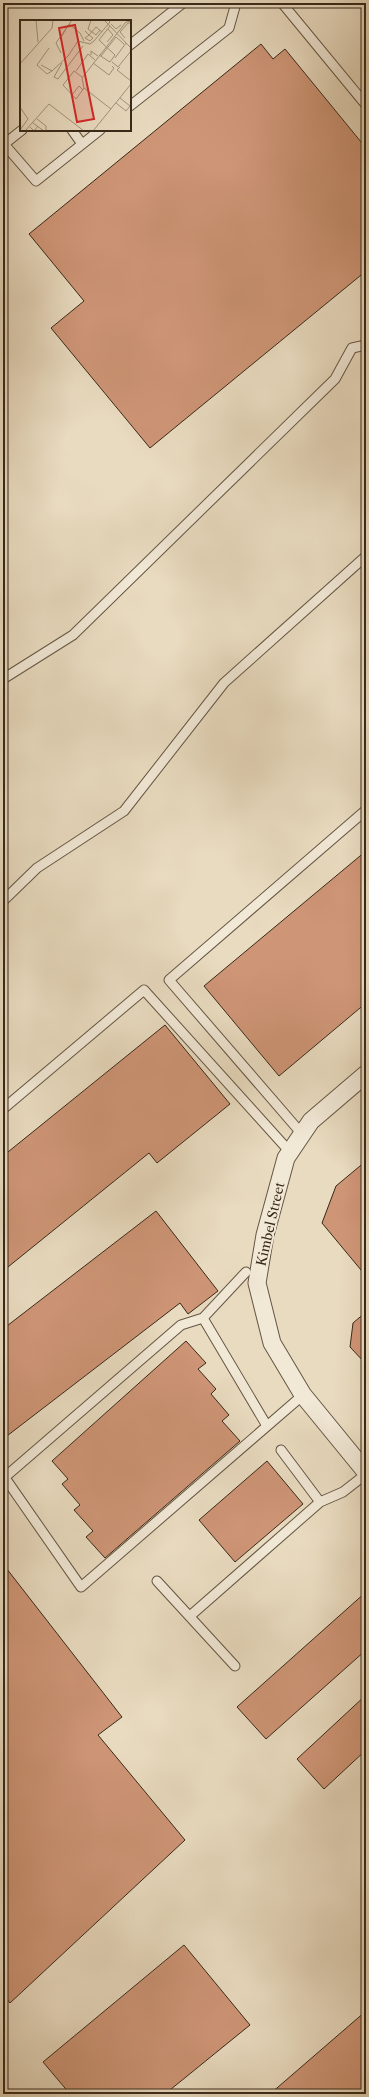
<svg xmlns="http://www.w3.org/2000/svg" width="369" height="2097" font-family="'Libre Caslon Text',serif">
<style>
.building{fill:#ce9576;stroke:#382919}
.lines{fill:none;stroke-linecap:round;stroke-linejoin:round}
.lane-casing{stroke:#645643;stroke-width:11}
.street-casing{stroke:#645643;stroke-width:19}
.lane{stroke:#f1e8d6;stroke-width:9}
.street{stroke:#f1e8d6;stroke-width:17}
.labels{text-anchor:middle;stroke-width:4;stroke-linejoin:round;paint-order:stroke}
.street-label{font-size:13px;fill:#382919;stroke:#f1e8d6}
.inset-road{fill:none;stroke:#a2947d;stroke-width:1}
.view{fill:#d62828;fill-opacity:0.15;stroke:#d62828;stroke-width:2}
.inset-edge{fill:none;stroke:#382919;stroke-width:2}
</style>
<rect width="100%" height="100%" fill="#e9dbc0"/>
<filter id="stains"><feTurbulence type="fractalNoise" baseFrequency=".005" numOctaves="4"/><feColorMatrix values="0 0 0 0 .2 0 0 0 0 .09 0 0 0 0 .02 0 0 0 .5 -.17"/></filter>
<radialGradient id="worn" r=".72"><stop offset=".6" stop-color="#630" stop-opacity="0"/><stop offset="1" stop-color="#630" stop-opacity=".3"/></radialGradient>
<!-- building -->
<path class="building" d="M261,44L273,59L285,49L366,148V271L150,448L51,328L84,301L29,234Z
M366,851V1003L279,1076L204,986Z
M165,1025L230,1104L157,1163L149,1153L3,1271V1156Z
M366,1161V1276L322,1223L336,1186Z
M156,1211L218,1291L188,1314L180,1303L3,1439V1329Z
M366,1312V1364L350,1347L353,1323Z
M186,1341L206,1363L198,1369L216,1389L211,1394L229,1415L222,1421L240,1441L105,1558L86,1537L93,1531L74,1510L80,1505L62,1484L68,1479L52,1461Z
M267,1461L303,1504L235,1562L199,1520Z
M3,1564L122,1717L98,1735L185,1840L10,2003L3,1994Z
M366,1592V1650L266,1739L237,1707Z
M366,1695V1750L324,1789L297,1759Z
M184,1945L250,2025L165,2094H70L43,2062Z
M366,2011V2094H270Z"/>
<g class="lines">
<!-- lane casing -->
<g class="lane-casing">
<path id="lane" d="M282,3L366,105
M130,45L183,3
M130,106L229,28L236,3
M72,130L82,144
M4,144L36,181L100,130
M3,145L22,130
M3,679L73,635L335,379L352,348L366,345
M3,901L37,868L124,811L224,683L366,556
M3,1109L144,990L290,1152
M302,1134L169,980L366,810
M203,1318L246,1272
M281,1450L320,1502
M3,1475L81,1587L303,1395
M5,1477L181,1325L203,1318L267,1426
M157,1581L235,1666
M190,1616L320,1502L343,1492L366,1474"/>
</g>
<!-- street casing -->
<g class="street-casing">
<path id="street" d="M366,1074L311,1121L286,1158L265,1235L257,1283L272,1343L303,1395L366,1472"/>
</g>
<!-- lane -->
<use href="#lane" class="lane"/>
<!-- street -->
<use href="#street" class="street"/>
</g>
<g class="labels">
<!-- street labels -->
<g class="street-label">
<text transform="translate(270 1224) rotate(-77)" y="5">Kimbel Street</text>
</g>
</g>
<!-- overview -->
<g transform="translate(20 20)">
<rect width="111" height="111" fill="#e9dbc0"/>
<path class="inset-road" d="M16,0L18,22M71,0L68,9L76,15L80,10M84,0L111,28M49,4L60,13L64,21M91,4L96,9L101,5M65,11L69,15L73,18L70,21L65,18L69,15L76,7L82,12M40,15L42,16L48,5M105,18L100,12L108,3H111M87,22L93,15L88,9M29,28L17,45L27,54L32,51M41,33L36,23L52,0M71,35V31L78,36M79,35L90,42L95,35L79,20L90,6M81,36L96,17L104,24M95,38L106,23M92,42L98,47L111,31M42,43L34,57L38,59L63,26M73,43L89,55L94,48L92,46M0,44L32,8L33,0M21,45L32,51L48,36L58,21L70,24L74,21L90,2L88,0M100,47L97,50L111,61M56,51L68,34L75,40M62,57L54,51L43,65L56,79L64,68M52,75L59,66L63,70M96,83L106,91L110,86L100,78M0,87L8,99L0,110M91,89L64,68L62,58L106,2L111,1M17,99L26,106V111M13,103L24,111M10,107L14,111L18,106M5,111L29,84L64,111M73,111L111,64"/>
<path class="view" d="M55,5L74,99L57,102L39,8Z"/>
<rect width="111" height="111" class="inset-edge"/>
</g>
<!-- margin -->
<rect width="369" height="2097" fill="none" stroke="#e9dbc0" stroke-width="16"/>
<rect x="4" y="4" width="361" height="2089" fill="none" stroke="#382919" stroke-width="2"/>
<rect x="8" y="8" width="353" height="2081" fill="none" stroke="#382919"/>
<rect width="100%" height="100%" filter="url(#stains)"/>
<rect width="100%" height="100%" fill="url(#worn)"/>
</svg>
